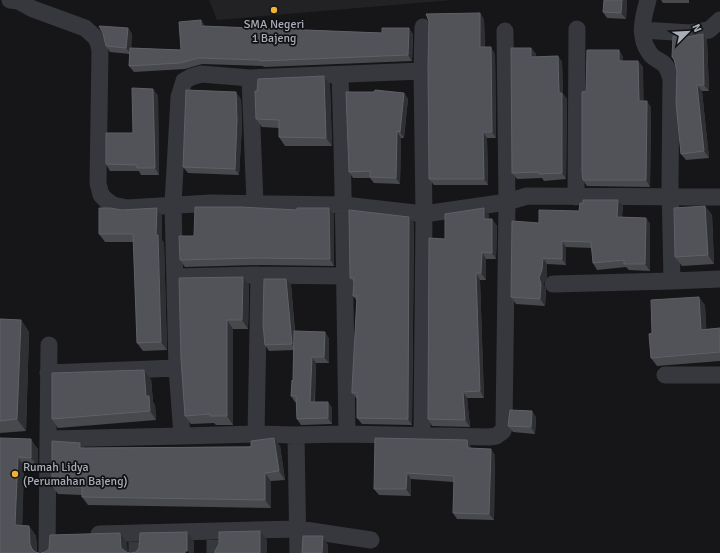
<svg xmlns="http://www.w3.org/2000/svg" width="720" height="553" font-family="Signika,sans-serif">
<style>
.built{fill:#222225}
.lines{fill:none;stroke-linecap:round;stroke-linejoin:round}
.minor{stroke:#37383d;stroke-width:17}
.wall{fill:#47494d}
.shaded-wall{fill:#2f3033}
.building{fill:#525359;stroke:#5f6168}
.poi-dot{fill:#f2b134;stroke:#111113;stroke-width:1.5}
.labels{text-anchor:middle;stroke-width:3.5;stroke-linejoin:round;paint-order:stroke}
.poi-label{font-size:12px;fill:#a8adb8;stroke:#111113}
</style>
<rect width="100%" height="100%" fill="#161618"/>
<!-- built -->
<path class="built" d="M209,0H453L217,20Z"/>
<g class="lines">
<!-- minor -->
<path class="minor" d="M10,0L18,1L33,9L85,28L95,37L98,42L100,51L98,183L101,195L106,200L113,205L127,208L211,203L344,205L424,214L507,202L527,196L720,197
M648,0C643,17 638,37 649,52C652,58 659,60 664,64C668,68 669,73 671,78L670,184L672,281L720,279
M642,30L690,33L709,30L720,20
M340,75C344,194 345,314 347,434
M250,78L201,74L191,77L184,81L179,97L173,204L177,368L182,436L256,434L296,435L347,434L489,437L496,436L503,431L504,427L507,202L505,31
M576,197L577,29
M255,203L250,78L422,71
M175,277L259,275L344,276
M553,284L672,281
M49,345L48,439L182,436
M48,373L177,368
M665,375H720
M256,434L259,275
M296,435L298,553
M422,435L424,214L422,71L423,27
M99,534L298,529L371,540
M47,553L48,439
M137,553V534
M215,553V532"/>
</g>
<!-- wall -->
<path class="wall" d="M627,0L626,19L607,18L603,12Z
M661,0H689V3H663Z
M480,13L484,20L485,47L495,54L496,138H487L488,185H434L429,179Z
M201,20L205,26L413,34L412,61L264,67L263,66L202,64L185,69L134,72L129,66L130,54L110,52L106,46L128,28L132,34L131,48L181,50Z
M703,34L707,40L709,91H702L709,158L686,160L681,154L677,71L675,62L672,57L687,37Z
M531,48L536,54V57L558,56L562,62L563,94L567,99L566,179L544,181L542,178L517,179L512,173Z
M619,50L623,57V61H638L643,67V101L651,107L650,187L587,186L583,180L586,91Z
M324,76L330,85L332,146H285L279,137V128L262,127L256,119Z
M404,93L408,99L404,138H401L400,184L374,183L370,178H353L349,172Z
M158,95L159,175H141L139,171H110L106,164L133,133Z
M241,99L242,127L239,175L188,173L183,167Z
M623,206L622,217L646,218L650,224V271L629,270L626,267L597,270L593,263L592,248L566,247V265L547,264V277L543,284L546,290L545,306L516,304L511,297L539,223L579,211Z
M705,206L712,215L714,264L682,266L675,257Z
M157,208L162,216V240L164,243L167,350L143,351L137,343L134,242H105L99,234L122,210Z
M329,208L334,215V266L259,265L185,267L180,260L194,236L297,210Z
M484,208L489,215L488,219H492L497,226L496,259H486V280H480L484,398H467L470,427L432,426L428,419L445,239Z
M414,223L412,425L362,424L357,418V399L352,393L357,301L353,296L354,282L350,278Z
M286,279L291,285L295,331L329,338V363H316L315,402H328L332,408V424L301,425L297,419L296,402H295L291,396L293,381L294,350L269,351L265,345Z
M249,285L248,329H233V425H216L214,423L191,424L185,416L181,359Z
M705,305L706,329L720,328V361L657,366L651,358L652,333Z
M0,319L21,320L29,332L26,431L0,433Z
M151,379L153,402L155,405L156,420L58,428L52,419Z
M536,417L535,434L513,432L508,426Z
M0,438L38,449V467H24L22,526H29L36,536L37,552L0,553Z
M467,440L471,447V448L495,455L494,520L457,519L453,513L454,482L411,479V496L379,495L374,489Z
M80,443L84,448L280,446L285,480L271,481V508L88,505L82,497V495L58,494L52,486Z"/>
<!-- shaded-wall -->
<path class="shaded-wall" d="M622,0H627L626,19L621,13Z
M480,13L484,20L485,54L480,47Z
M201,20L205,26H201Z
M128,28L132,34L131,54L126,48Z
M409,28L413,34L412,61L408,55Z
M703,34L707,40L709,91L704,85Z
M491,47L495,54L496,138L492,132Z
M531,48L536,54V63L531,57Z
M619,50L623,57V67L619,61Z
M558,56L562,62L563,94L567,99L566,179L562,173Z
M638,61L643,67L644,107L639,101Z
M324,76L330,85L332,146L326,138Z
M697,85L702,91L709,158L704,151Z
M153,89L158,95L159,175L155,168Z
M236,92L241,99L242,127L239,175L235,169Z
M404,93L408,99L404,138L400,132Z
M647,101L651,107L650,187L646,180Z
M397,131L401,138L400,184L396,178Z
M483,132L487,138L488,185L484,179Z
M618,200L623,206L621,223L617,217Z
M705,206L712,215L714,264L708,255Z
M157,208L162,216V240L164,243L167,350L161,342L156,235Z
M329,208L334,215V266L330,259Z
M484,208L489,215L488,225L484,219Z
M409,217L414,223L412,425L408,419Z
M646,218L650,224V271L645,264Z
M492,219L497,226L496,259L492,253Z
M562,241L566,247V265L562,259Z
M482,252L486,259V280L481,273Z
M543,258L547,264V277L543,284L546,290L545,306L540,299L539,278Z
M476,273L480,280L484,398L480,391Z
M243,277L249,285L248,329L242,320Z
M286,279L291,285L296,350L292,344Z
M699,297L705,305L707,338L701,330Z
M21,320L29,332L26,431L17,419Z
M227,320L233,329V425L227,416Z
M325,332L329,338V363L324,357Z
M312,357L316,363L314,408L310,402Z
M144,370L151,379L153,402L155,405L156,420L150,411L146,396Z
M463,392L467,398L470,427L465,420Z
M328,402L332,408V424L328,418Z
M532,411L536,417L535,434L531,427Z
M274,438L280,446L285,480L279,471Z
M31,439L38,449V467L31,458Z
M467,440L471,447L472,454L468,448Z
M80,443L86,451L80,448Z
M491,449L495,455L494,520L489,514Z
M18,457L24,467L22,535L15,525Z
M265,473L271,481V508L265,500Z
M407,473L411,479V496L406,489Z
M29,526L36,536L37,553L32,549L30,544Z
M260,531L267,540V553H260Z
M187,532L194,541V553H189L187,551Z
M120,533L127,543L128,553H125L121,548Z
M323,536L328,545V553H322Z"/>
<!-- building -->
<path class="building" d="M604,0H622L621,13L603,12Z
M480,13V47H491L492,132H483L484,179H429L428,65L429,21L426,14Z
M201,20V26L382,33V28H409L408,55L260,61V60L198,58L180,63L129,66L130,48L181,50L179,22Z
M99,26L128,28L126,48L106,46L103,33Z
M703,34L704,85H697L704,151L681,154L676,103L677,71L674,59L672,57L673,36L687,37Z
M511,48H531V57L558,56L559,93H562V173L539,174V172L512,173Z
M587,50H619V61H638L639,101H647L646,180H583L582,172V92L586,91Z
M324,76L326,138L279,137V120L256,119L255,91H257L258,79Z
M132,88L153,89L155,168H137V165L106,164V133H133Z
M186,90L236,92L237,120L235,169L183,167Z
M375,90L404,93L400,132L397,131L396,178L370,177V171L349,172L346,92H374Z
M583,200H618L617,217L646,218L645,264H624V260L593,263L591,242L562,241V259L543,258L542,270L539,278L541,284L540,299L511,297L512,221L539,223V210L579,211L580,203H583Z
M705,206L708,255L675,257L674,208Z
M195,207H240L297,210V208H329L330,259L254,258L180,260L179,236H194Z
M99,208H110L122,210L157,208L156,235H158L161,342L137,343L133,234H99Z
M484,208V219H492V253L482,252L481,273H476L480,391L463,392L465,420L428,419L429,238L445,239V214Z
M349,210L409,217L408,419L357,418V393H352V389L357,296H353L354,278H350Z
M243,277L242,320H227V416H210V414L185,416L181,359L179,278Z
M264,279H286L292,344L265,345L263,325Z
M699,297L701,330L720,328V352L651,358L649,334L652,333L651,300Z
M0,319L21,320L17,419L0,421Z
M294,331L325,332L324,357H312L310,402H328V418L297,419L296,396H291L292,380L293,381Z
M144,370L146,396H149L150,411L52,419V373Z
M510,410L532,411L531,427L508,426Z
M0,438L31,439V458L18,457L15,525L29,526L30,544L32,549L35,552L39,553H0Z
M274,438L279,471L265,473V500L82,497V487L52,486V441L80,443V448L251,447V441Z
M375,438L467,440L468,448L491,449L489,514L453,513L454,476L407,473L406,489H374Z
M260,531V553H215V551L219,544V532Z
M187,532V551H185V553H131L136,552L139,548L140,533Z
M120,533L121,548L126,552L130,553H41L45,552L49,549L50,535Z
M303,536H323L322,553H302Z"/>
<!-- markers -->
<g class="poi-dot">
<circle cx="274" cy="10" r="4"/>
<circle cx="15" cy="474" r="4"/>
</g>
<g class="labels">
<!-- poi labels -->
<g class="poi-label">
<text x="274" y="28">SMA Negeri<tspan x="274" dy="14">1 Bajeng</tspan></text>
<text x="23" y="471" text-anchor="start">Rumah Lidya<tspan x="23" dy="14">(Perumahan Bajeng)</tspan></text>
</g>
</g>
<!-- north arrow -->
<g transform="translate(688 32) rotate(66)" stroke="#111113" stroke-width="3" paint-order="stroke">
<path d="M0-3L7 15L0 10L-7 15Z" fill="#a8adb8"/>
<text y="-6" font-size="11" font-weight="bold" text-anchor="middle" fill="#a8adb8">N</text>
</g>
</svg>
